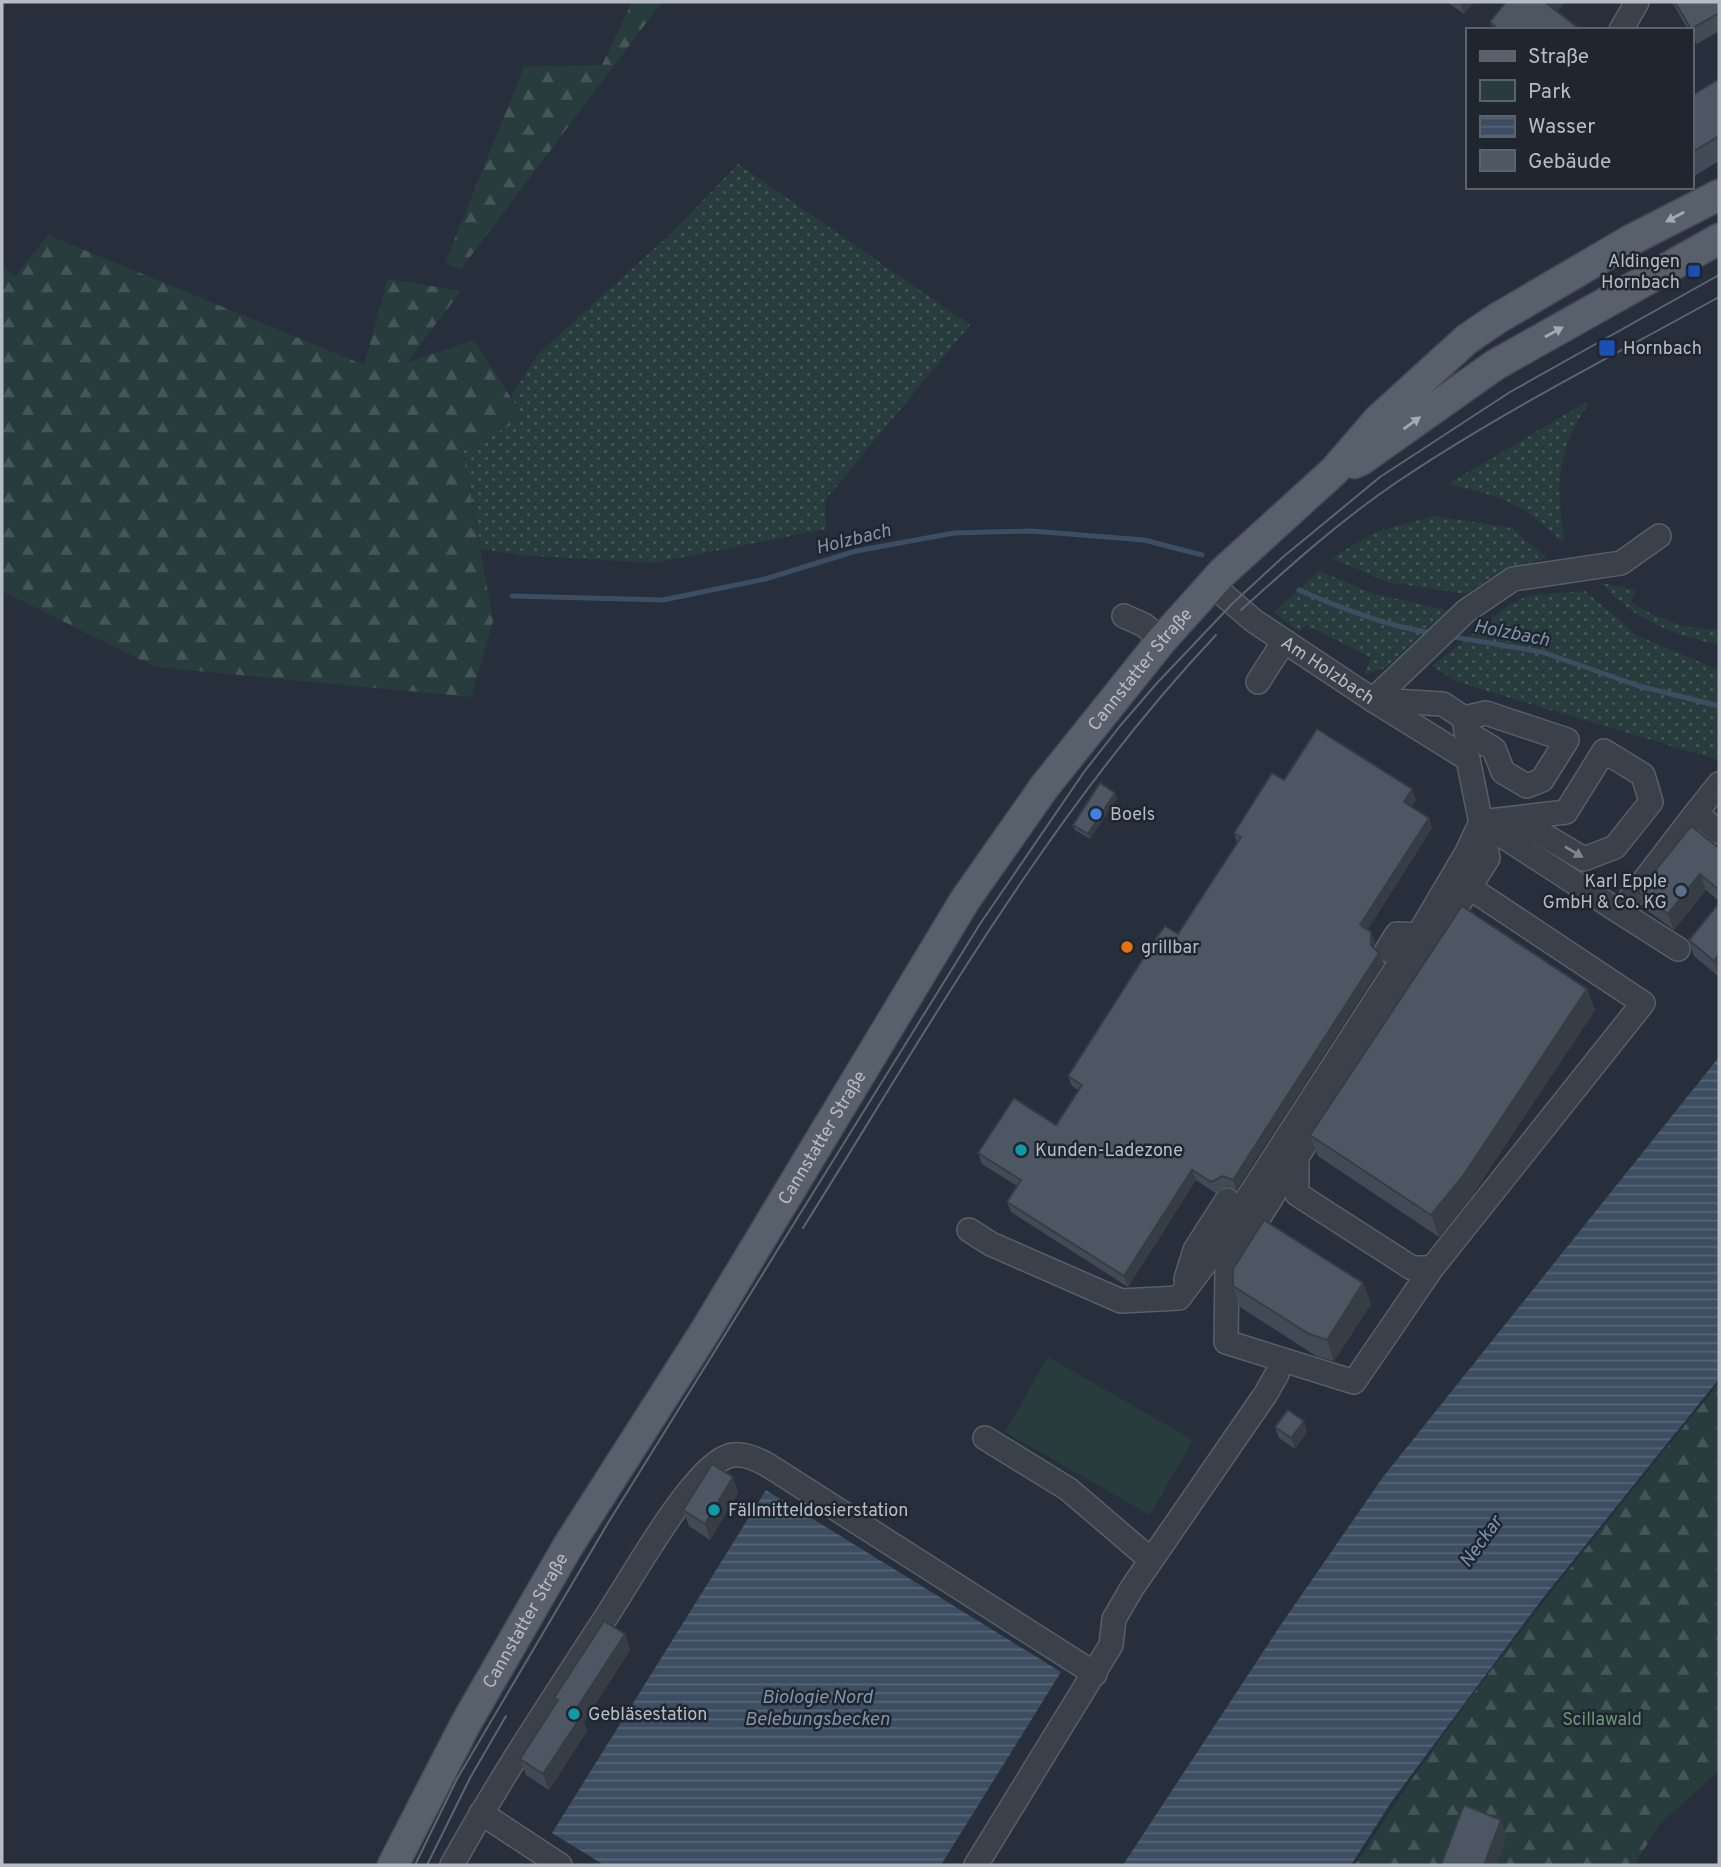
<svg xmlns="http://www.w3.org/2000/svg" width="1721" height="1867" font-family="Overpass,sans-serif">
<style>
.green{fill:url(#green-dots)}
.forest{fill:url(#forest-firs)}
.pitch{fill:#293c3d}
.water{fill:url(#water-rules)}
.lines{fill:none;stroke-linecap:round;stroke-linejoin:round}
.stream{stroke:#3d4d62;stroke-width:5}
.minor-casing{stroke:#585f69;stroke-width:26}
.major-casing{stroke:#434a54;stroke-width:33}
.minor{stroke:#3a414b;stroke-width:23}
.major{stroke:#58606b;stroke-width:30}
.tram{stroke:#5c6572;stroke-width:2}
.wall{fill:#424b55}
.shaded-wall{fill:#363d45}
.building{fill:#4d5763;stroke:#363d45;stroke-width:2}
.oneway{fill:#a2aab4}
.oneway2{fill:#7e858f}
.transit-dot{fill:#1a4fb4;stroke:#1f2630;stroke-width:2.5}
.shop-dot{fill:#3f7fe0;stroke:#1f2630;stroke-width:2.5}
.service-dot{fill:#5c6f8a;stroke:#1f2630;stroke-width:2.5}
.food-dot{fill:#e8710a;stroke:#1f2630;stroke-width:2.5}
.culture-dot{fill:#0f9aa8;stroke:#1f2630;stroke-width:2.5}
.labels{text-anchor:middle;stroke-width:5;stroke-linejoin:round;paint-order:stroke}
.poi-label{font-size:18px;fill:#b5bcc6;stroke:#1f2630;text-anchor:start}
.street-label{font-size:18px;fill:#b5bcc6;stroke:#1f2630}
.park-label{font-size:18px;fill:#6f9577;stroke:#1f2630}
.water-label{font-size:19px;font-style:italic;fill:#8093ab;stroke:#1f2630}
</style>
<defs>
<pattern id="green-dots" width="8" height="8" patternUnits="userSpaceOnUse" patternTransform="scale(1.75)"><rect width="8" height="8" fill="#293c3d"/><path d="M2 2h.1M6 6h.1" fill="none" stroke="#465658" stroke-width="1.8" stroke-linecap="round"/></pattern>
<pattern id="forest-firs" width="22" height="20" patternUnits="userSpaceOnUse" patternTransform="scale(1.75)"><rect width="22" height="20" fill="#293c3d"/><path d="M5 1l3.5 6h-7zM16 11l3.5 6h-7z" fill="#465658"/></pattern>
<pattern id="water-rules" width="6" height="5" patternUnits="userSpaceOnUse" patternTransform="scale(1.75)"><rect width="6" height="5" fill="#3d4d62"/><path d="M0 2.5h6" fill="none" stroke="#576577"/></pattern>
</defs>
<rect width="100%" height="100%" fill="#262f3b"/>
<!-- green -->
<path class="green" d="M738,164L970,325L825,500L826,529L654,563L520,555L481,549L463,451L524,418L511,397L537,355L678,227Z
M1586,402L1588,404C1557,452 1556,484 1564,538L1561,541C1520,501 1501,497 1448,484Z
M1434,516L1512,528L1547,558L1498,572L1466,594L1388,582L1331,558L1378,531Z
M1319,571L1375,594L1447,610L1385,668L1364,675L1371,658L1306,625L1299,632L1274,612Z
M1602,583L1636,590L1631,602C1658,619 1687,631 1719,629V645C1675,635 1632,620 1602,583Z
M1585,591L1638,636L1719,670V760L1457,682L1432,666L1509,605L1529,595Z"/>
<!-- forest -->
<path class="forest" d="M632,2H662L461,269L445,263L524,67L602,65Z
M48,235L364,365L388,279L461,291L406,363L474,340L524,418L463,451L493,621L471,697L155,667L2,591V267L16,276Z
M1719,1383V1770L1660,1824L1634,1865H1355C1463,1695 1593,1540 1719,1383Z"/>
<!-- pitch -->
<path class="pitch" d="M1048,1357L1193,1440L1150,1515L1005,1432Z"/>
<!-- water -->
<path class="water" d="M1719,1057V1379L1543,1598L1392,1801L1351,1865H1123L1280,1626L1383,1477Z
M766,1490L1061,1672L941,1865H604L552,1833Z"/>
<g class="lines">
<!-- stream -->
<path class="stream" d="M1299,590C1341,608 1386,626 1432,633
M512,596L663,600L765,579L856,551L954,533L1031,531L1144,540L1202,555
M1448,636L1542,652L1639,686L1719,706"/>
<!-- minor casing -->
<g class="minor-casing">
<g id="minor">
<path d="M1621,30L1637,2"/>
<path id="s1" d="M1212,585L1254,621L1373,700L1468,759L1488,858L1297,1157V1194L1412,1268H1432L1643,1003L1470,888"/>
<path d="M1124,616L1144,625L1162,640"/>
<path d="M1258,682L1284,641"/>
<path d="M1373,700L1466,611L1513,579L1621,563L1659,536"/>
<path d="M1376,700L1443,704L1464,718L1466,732L1494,749L1503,772L1527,786L1542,780L1567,740L1486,713L1464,718"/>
<path d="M1696,813L1719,784"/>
<path d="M1481,822L1566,812L1604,751L1643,775L1651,802L1615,847L1584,859L1515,818"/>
<path d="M1620,912L1678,949"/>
<path d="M1387,950L1397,934L1418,935"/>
<path d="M1297,1157L1227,1268L1226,1342L1354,1382L1432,1268"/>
<path d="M969,1230L991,1244L1121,1301L1179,1298L1209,1258L1418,935L1467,852L1481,822L1620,912L1696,813L1719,832"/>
<path d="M1186,1279L1195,1250L1227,1200"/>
<path d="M985,1438L1068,1489L1151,1560"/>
<path d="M481,1813L560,1865"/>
<path d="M452,1865C499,1780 553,1699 606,1617C630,1581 690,1472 726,1457C739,1451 754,1458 766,1464L1095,1674"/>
<path d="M976,1865L1111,1645L1114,1619L1132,1588L1265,1395L1277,1374"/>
</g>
</g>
<!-- major casing -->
<g class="major-casing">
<g id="major">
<path d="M1354,463L1361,460L1495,365L1719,239"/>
<path id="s2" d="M393,1865L466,1723L568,1546L704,1333L965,900L1045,786L1162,640L1223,572L1334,471L1378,420L1467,339L1498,318L1631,240L1719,195"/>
</g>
</g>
<!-- minor -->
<use href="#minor" class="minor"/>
<!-- major -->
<use href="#major" class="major"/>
<!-- tram -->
<path class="tram" d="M1241,610C1291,565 1341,520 1397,482C1499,413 1611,357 1719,297
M803,1228C931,1024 1050,811 1216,635
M415,1865L457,1779L608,1523L980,924L1084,772L1120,726L1157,683L1232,604L1283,557L1380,477L1510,392L1719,275
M427,1865L470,1778L506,1716"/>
</g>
<!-- wall -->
<path class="wall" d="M1447,2H1474L1464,14Z
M1672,2H1719V31L1697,44L1691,35V30H1688Z
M1490,22L1499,30H1493Z
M1719,79V161L1691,178V96Z
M1284,780L1412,789L1416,800L1411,807L1429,818L1432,828L1368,929L1371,932L1375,942V949L1379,953L1383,963L1236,1190L1227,1186L1215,1193L1196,1180L1128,1287L1011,1212L1007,1202L1017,1186L982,1164L978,1153L1056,1125L1078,1090L1072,1086L1068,1076L1178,934L1237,843L1234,833Z
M1719,782V801L1715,789Z
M1117,798L1090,839L1075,830L1073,825Z
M1719,848V901L1706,890L1674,930L1644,908L1638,892Z
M1719,903V977L1694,956L1689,940Z
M1587,989L1595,1010L1471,1197L1439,1237L1318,1156L1310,1135Z
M1363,1283L1371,1304L1334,1361L1316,1356L1240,1307L1233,1286Z
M1275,1427L1307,1432L1295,1449L1279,1438Z
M733,1477L738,1493L710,1540L689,1526L683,1510Z
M625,1634L630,1650L584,1722L587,1731L549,1790L526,1775L520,1759L556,1703L554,1698Z"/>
<!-- shaded-wall -->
<path class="shaded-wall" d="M1460,2H1474L1464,14Z
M1547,2H1566L1552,18L1546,3Z
M1412,789L1416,800L1408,812L1404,802Z
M1115,793L1117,798L1090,839L1088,834Z
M1429,818L1432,828L1364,935L1360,925Z
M1700,874L1706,890L1674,930L1668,914Z
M1371,932L1375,942L1374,956L1371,945Z
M1379,953L1383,963L1236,1190L1233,1180Z
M1719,954V976L1714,961Z
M1587,989L1595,1010L1471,1197L1439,1237L1431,1215Z
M1192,1170L1196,1180L1128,1287L1124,1276Z
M1363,1283L1371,1304L1334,1361L1327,1340Z
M1304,1421L1307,1432L1295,1449L1291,1438Z
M733,1477L738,1493L710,1540L705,1524Z
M625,1634L630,1650L584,1722L587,1731L549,1790L543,1774L575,1711Z
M1501,1820L1507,1836L1496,1865H1484Z"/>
<!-- building -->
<path class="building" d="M1506,2H1547L1546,3L1581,30H1499L1490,22Z
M1675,2H1719V13L1691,29Z
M1719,79V136L1691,153V96Z
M1317,729L1412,789L1404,802L1429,818L1360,925L1371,932V945L1379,953L1233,1180L1223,1176L1211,1182L1192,1170L1124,1276L1007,1202L1021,1180L978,1153L1014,1098L1056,1125L1082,1085L1068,1076L1157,937L1165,926L1178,934L1241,837L1234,833L1272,773L1284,780Z
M1719,782V792L1715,789Z
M1100,783L1115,793L1088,834L1073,825Z
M1691,826L1719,848V890L1700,874L1668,914L1638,892Z
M1719,903V954L1714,961L1689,940Z
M1462,906L1587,989L1463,1176L1431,1215L1310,1135Z
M1264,1220L1363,1283L1327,1340L1309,1334L1233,1286V1269Z
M1288,1410L1304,1421L1291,1438L1275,1427Z
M712,1464L733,1477L705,1524L683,1510Z
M604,1621L625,1634L575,1711L582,1715L543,1774L520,1759L558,1700L554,1698Z
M1464,1805L1501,1820L1484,1865H1441Z"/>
<!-- one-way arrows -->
<defs><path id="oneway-solid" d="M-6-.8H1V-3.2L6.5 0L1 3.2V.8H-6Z" transform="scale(1.75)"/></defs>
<g class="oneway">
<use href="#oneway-solid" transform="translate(1675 217) rotate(152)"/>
<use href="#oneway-solid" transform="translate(1554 332) rotate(-29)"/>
<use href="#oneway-solid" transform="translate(1412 423) rotate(-36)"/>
</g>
<use class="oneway2" href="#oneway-solid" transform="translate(1574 852) rotate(31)"/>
<!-- markers -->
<g class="transit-dot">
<rect x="1687" y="264" width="14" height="14" rx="3.5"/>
<rect x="1598" y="339" width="18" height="18" rx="3.5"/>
</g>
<circle class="shop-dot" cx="1096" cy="814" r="7"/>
<circle class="service-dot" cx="1681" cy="891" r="7"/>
<circle class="food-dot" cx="1127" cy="947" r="7"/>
<g class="culture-dot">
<circle cx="1021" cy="1150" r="7"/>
<circle cx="714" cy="1510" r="7"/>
<circle cx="574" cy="1714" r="7"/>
</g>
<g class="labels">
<!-- poi labels -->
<g class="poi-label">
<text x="1680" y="267" text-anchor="end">Aldingen<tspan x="1680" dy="21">Hornbach</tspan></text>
<text x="1623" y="354">Hornbach</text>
<text x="1110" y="820">Boels</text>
<text x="1667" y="887" text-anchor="end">Karl Epple<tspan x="1667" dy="21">GmbH &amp; Co. KG</tspan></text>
<text x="1141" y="953">grillbar</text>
<text x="1035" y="1156">Kunden-Ladezone</text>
<text x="728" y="1516">Fällmitteldosierstation</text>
<text x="588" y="1720">Gebläsestation</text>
</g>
<!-- street labels -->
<g class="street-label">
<text dy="6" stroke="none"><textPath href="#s1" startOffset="144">Am Holzbach</textPath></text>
<text dy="6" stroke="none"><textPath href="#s2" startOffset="1412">Cannstatter Straße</textPath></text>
<text dy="6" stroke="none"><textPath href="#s2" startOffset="845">Cannstatter Straße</textPath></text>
<text dy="6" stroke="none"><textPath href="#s2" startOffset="278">Cannstatter Straße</textPath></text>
</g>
<!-- park labels -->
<g class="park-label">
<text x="1602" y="1725">Scillawald</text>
</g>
<!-- water labels -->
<g class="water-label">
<text transform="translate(853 538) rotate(-14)" y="7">Holzbach</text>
<text transform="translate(1512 632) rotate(11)" y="7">Holzbach</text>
<text transform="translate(1480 1541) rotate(-54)" y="7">Neckar</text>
<text x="817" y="1703">Biologie Nord<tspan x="817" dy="22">Belebungsbecken</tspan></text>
</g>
</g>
<!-- border -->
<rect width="1721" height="1867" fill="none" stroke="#b5bcc6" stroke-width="7"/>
<!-- legend -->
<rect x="1466" y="28" width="228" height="161" fill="#1f2630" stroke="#5b626c" stroke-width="2"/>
<rect x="1480" y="51" width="35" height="10" fill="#58606b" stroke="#5b626c" stroke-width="2"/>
<text x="1528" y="63" font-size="21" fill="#b5bcc6">Straße</text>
<rect x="1480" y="80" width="35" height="21" fill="#293c3d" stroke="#5b626c" stroke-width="2"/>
<text x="1528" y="98" font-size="21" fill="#b5bcc6">Park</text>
<rect x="1480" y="116" width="35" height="21" fill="url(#water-rules)" stroke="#5b626c" stroke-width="2"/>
<text x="1528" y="133" font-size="21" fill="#b5bcc6">Wasser</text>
<rect x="1480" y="150" width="35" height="21" fill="#4d5763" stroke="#5b626c" stroke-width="2"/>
<text x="1528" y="168" font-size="21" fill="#b5bcc6">Gebäude</text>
</svg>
